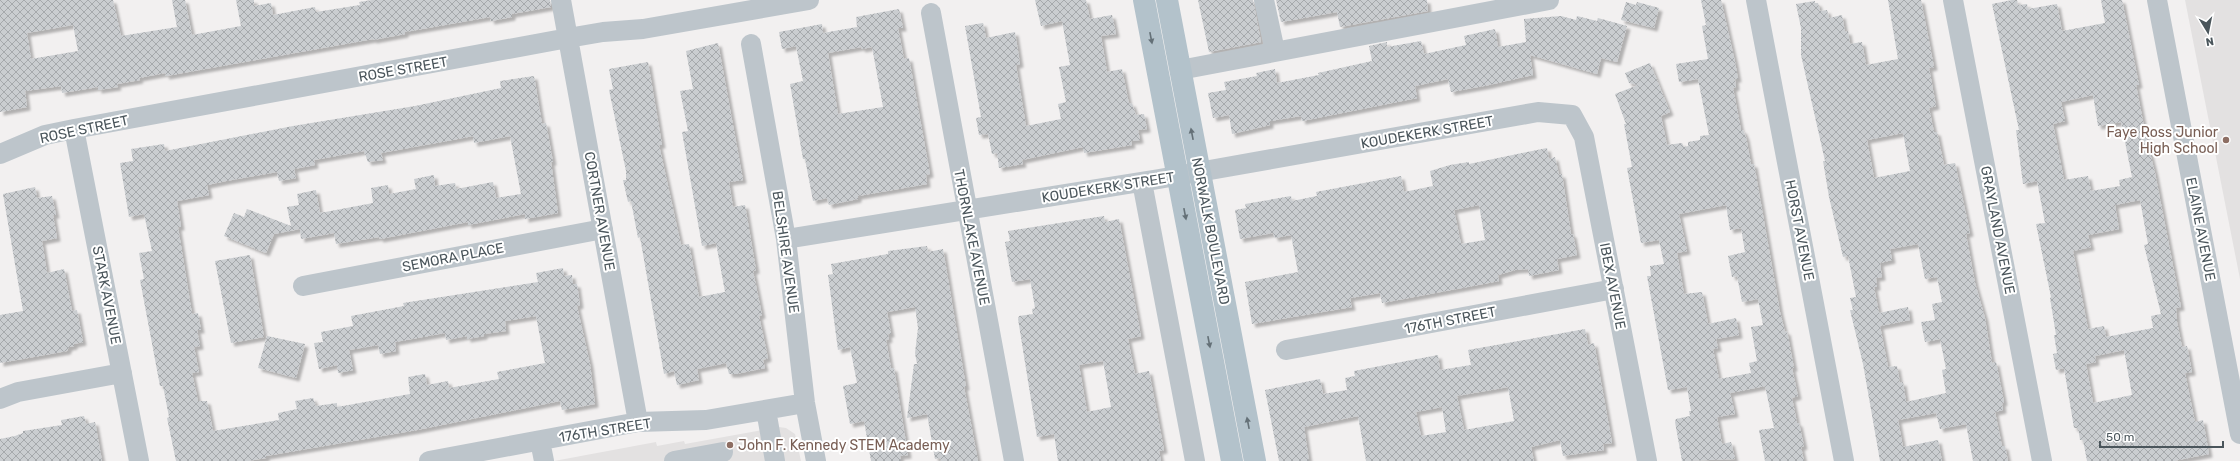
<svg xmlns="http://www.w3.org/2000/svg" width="2240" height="461" font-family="Rubik,sans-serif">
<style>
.education{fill:#e3e1e1}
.building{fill:url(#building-cross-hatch);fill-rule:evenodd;filter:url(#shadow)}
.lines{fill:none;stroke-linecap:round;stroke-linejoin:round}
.minor{stroke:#bdc5cb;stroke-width:20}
.major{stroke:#b3c2cb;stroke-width:22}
.oneway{fill:#647077}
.education-dot{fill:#8d6e63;stroke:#fff;stroke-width:1.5}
.labels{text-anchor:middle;stroke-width:4;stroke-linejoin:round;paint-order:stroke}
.street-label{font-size:14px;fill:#4a555b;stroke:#fff}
.education-label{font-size:14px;fill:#785e54;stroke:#fff;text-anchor:end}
</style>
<defs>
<pattern id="building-cross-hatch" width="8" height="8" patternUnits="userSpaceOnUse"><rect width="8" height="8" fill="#cacdd0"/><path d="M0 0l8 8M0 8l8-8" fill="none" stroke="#a6a9ac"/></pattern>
<filter id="shadow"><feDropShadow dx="3.5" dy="3.5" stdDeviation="1" flood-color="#0004"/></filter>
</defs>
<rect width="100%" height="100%" fill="#f2f0f0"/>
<!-- education -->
<path class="education" d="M2185,0H2240V279Z
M779,427L786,428L795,434L801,461H554L656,442L657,446L684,441L685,444Z"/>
<!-- building -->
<path class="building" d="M0,0H113L121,36L177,27L172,0H185L192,35L241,26L236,0H254V6L271,3L273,15L315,7L316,12L360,5L359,2L372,0H550L551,7L512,14V17L491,21L490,17L405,32V34L373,40V39L166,76L165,73L139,78L140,80L117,84L118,87L98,90V87L62,93L61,86L25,91L27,107L0,112ZM73,25L78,51L31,59L27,33Z
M1035,0H1086L1090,19L1112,15L1116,34L1101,36L1107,72L1122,69L1129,104L1132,103L1136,115L1144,114L1147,129L1138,130L1140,140L1131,141L1132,145L1084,153L1083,147L1022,160L1023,164L999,168L997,153L992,154L988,134L979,135L976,118L981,117L965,26L983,23L986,38L1015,32L1020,64L1016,65L1026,126L1061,119L1058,104L1066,102L1059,67L1070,65L1062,21L1041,26Z
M1198,0H1253L1261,42L1209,52Z
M1276,0H1427L1428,11L1340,27L1337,12L1281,22Z
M1701,0H1721L1735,62L1738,79H1735L1736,87L1733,88L1741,130H1743L1746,137L1751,164H1754L1780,312L1785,332L1787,331L1794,368H1792L1798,396L1792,398L1797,423H1799L1804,446L1801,447L1804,461H1765L1759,430L1774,428L1765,386L1730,393L1735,414L1717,417L1722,444L1731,442L1735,459L1682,461L1675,422L1676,419L1690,416L1689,411H1691L1687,387L1668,390L1647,276H1651L1650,266L1664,264L1659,240L1641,243L1627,168L1632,167L1624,124H1626L1615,94L1638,85L1629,83L1625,73L1650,63L1670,112L1661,116L1667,145L1682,143L1684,147L1688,146V142L1700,140V136L1709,135L1698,79L1679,82L1676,64L1708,59L1702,26L1706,25ZM1726,205L1730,230L1741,228L1745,252L1728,256L1732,277L1737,276L1742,302L1758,299L1763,325L1751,327L1757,361L1749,363L1751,373L1719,379L1713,349L1718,348L1716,339L1739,335L1736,318L1708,324L1702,292L1684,294L1677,253L1687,251L1679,214Z
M1888,0H1921L1934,67L1929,68L1936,106L1929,108L1934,132H1937L1944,165L1955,163L1970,233L1966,234L1975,283L1985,318L1992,363L1996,362L2004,402L2002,403L2003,410L1995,412L2002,446H2005L2008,461H1973L1966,424L1940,429L1936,413L1898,420L1903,447L1938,440L1942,461H1880L1863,364L1850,310H1853L1850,298L1856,297L1848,256L1843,257L1829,197L1823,161H1825L1801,55V28L1796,4L1815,1V3H1818L1820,11L1827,10L1829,18L1842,15L1845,32L1848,31L1850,44L1862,42L1866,65L1898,59ZM1903,133L1910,171L1874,178L1867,140ZM1918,244L1925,279L1937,277L1942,302L1932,304L1935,320L1921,322L1925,342L1940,339L1946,369L1942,370L1946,393L1906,402L1903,382L1900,383L1897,366L1888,367L1880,326L1910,320L1908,307L1879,313L1874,287H1877L1876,278L1882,277L1880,263L1892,260L1890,249Z
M2012,0H2017L2018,5L2027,4L2028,9L2057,4L2062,31L2105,23L2101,0H2122L2139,85H2136L2146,137L2155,173L2181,307L2176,308L2177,322L2182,347L2187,346L2192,372L2185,373L2195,422L2203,420L2209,454L2173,461H2087L2083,440H2080L2078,428H2074L2064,368L2056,370L2053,354L2057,353L2054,335H2056L2050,298L2051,297L2036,224L2045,223L2037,181L2023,184L2016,130H2019L1992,4ZM2093,95L2098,126L2121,122L2132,177L2119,180L2120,186L2091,191L2088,176L2064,180L2053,124L2065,121L2061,102ZM2140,200L2148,244L2144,245L2161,314L2151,316L2153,328L2106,337L2104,326L2088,329L2073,251L2091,247L2088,235L2119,229L2115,205ZM2124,350L2132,395L2093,403L2086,364L2096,362L2095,356Z
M1626,2L1636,5L1637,2L1659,8L1654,28L1621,20Z
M899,9L903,28H898L904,59L909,58L930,174L926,175L927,184L858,196V199L829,205L827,198L813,201L805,159H803L790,84L803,81L796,46L782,49L779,32L822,24L823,33L857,27L856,17ZM861,47L862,49L872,47L883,107L838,114L828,53Z
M1561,16L1576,20L1577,16L1597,21L1598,18L1627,26L1617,62L1601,58L1597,74L1530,55L1533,75L1489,85L1451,92L1448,79L1415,86L1417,98L1302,121L1301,116L1270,121V125L1232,134L1229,115L1213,118L1208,93L1226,90L1224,82L1257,76L1256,73L1275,69L1277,83L1319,75L1318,73L1372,61L1369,46L1387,42V47L1421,41L1424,54L1466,45L1464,36L1495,29L1498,47L1526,42L1524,19Z
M718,43L743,180L729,182L733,207L745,205L756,270L753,271L762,315L759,316L768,358L763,360L765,368L736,374H729L726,363L697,369L699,380L677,385L674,371L664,374L640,237L638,238L631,201L628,202L623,180H626V171L609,90L613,89L609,69L648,62L662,145H659L681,245L689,244L699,297L725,292L716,243L702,246L682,132L688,131L680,91L693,89L686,51Z
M534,76L542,124L546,123L553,162H551L558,213L525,219V214L468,225V222L380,239L379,237L336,244L334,233L301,239L300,229L274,234L266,253L224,236L234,213L244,217L247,209L291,226L287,207L299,205L297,194L316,190L320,213L373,203L371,188L388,185L389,194L416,189L414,179L434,175L435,186L455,183L456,189L493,182L496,198L521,194L510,136L474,143L473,136L447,141L381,153L383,160L368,162L364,151L314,160L315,165L294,169L296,178L279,181L277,172L226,181L207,185L209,195L177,201L181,227H178L192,314L198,313L201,330H197L200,346L194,347L199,372L192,373L198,401H207L213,431L279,420L278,413L297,409L295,401L313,398L316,406L337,403V407L410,394L408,377L425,374L427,385L448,381L449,388L499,379L497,372L545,363L536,316L505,321L506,331L484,334V336L467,339V336L446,340L445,333L395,342L396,351L380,354L378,345L349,350L353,370L338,373L337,365L319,369L314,343L323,342L321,332L353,326L351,316L404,306L403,303L538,282L536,273L563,268L564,276L572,275L573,284H577L580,305L577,306L590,364L595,404L562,410L560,401L417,430L266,456V458L247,461H176L167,418L169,417L163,386H160L140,280L144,279L139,253L152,251L144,214L129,217L120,163L133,161L131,149L164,144L165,151L293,126L415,106L501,88L500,81Z
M1547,148L1549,159L1555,157L1559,175L1562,174L1571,234H1573L1577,255L1557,259L1559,270L1529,276L1528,269L1515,270L1498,275L1499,281L1382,303L1380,293L1350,298L1352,307L1252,324L1245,282L1298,272L1291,235L1275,238L1273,233L1240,239L1235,210L1246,208L1245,204L1291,196L1292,201L1317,196L1316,192L1401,176L1404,192L1433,186L1430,171L1450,165L1469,162V164ZM1479,205L1485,240L1461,244L1454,210Z
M35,187L37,198L52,196L56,215H53L57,238L42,241L47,273L64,269L72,311L77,310L83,342L74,344V346L69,347L67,351L0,363V315L23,311L3,194Z
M1104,216L1105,222L1119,219L1141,336L1128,339L1135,374L1149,371L1164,450L1159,451L1161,461H1058L1054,434L1037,437L1018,319L1019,316L1033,314L1032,309L1035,308L1030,279L1012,282L1005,242L1010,241L1008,231ZM1103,361L1111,407L1087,412L1079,365Z
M927,246L928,252L943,249L966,387H964L978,461H941L940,458L935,459L927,414L907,418L914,364H917L915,353L918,328L915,307L887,312L891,334H888L889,339L886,340L891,368H894L908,455L900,456L901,461H871L864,421L850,424L843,386L857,383L850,347L838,350L828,275L833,274L831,264L888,254V251Z
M250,255L264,337L231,343L215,261Z
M1585,329L1588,345L1594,343L1612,443L1603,444L1604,450L1563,456L1560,440L1531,447L1534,461H1366L1358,416L1304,427L1309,461H1279L1265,390L1320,379L1323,394L1347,390L1345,378L1355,376L1354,371L1438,355L1440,370L1471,365L1468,350ZM1508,387L1514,421L1464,430L1457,396ZM1442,407L1446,432L1421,436L1416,412Z
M267,336L305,344L296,378L258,368Z
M84,416L86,424L95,422L102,461H0V439L15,436L23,433V431L62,425L61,420Z"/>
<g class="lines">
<!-- minor -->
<path class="minor" d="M561,0L638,422
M1264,0L1275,51
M1756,0L1844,461
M1953,0L2042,461
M2157,0L2240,434
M931,13L1014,461
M751,44L786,239L805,403L816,461
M1180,70L1549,0
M74,129L139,461
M0,154L45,135L74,129L568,38L603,32L643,29L809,0
M1142,182L1195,461
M786,239L1159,179L1538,112L1572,115L1584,137L1647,461
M303,286L603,229
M1286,350L1614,289
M0,399L18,392L122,373
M766,410L775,461
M540,441L544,461
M429,461L638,422L706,420L805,403
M674,461L723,452"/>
<!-- major -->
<path class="major" d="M1144,0L1232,461
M1167,0L1255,461"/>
</g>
<!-- one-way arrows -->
<defs><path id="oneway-solid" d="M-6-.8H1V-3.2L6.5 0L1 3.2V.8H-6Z"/></defs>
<g class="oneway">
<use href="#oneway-solid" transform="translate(1151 38) rotate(79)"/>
<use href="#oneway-solid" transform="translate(1192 134) rotate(-101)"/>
<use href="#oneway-solid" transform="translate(1185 214) rotate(79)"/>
<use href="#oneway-solid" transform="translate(1209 342) rotate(79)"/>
<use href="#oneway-solid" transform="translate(1248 423) rotate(-101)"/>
</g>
<!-- markers -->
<g class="education-dot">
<circle cx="2226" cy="140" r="4"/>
<circle cx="730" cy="445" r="4"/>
</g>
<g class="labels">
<!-- street labels -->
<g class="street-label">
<text transform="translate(403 69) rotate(-10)" y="5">ROSE STREET</text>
<text transform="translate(84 129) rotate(-12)" y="5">ROSE STREET</text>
<text transform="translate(1427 132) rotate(-10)" y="5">KOUDEKERK STREET</text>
<text transform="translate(1108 187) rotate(-9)" y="5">KOUDEKERK STREET</text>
<text transform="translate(600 211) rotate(80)" y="5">CORTNER AVENUE</text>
<text transform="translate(2201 229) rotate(79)" y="5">ELAINE AVENUE</text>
<text transform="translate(1800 230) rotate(79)" y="5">HORST AVENUE</text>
<text transform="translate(1998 230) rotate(79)" y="5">GRAYLAND AVENUE</text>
<text transform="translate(1211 231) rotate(79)" y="5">NORWALK BOULEVARD</text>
<text transform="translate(972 237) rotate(79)" y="5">THORNLAKE AVENUE</text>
<text transform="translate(786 252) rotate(82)" y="5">BELSHIRE AVENUE</text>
<text transform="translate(453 257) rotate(-11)" y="5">SEMORA PLACE</text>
<text transform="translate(1613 286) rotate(79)" y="5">IBEX AVENUE</text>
<text transform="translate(107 295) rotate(79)" y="5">STARK AVENUE</text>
<text transform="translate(1450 320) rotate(-11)" y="5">176TH STREET</text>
<text transform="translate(605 430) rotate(-9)" y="5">176TH STREET</text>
</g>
<!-- education labels -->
<g class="education-label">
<text x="2218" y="137">Faye Ross Junior<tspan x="2218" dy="16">High School</tspan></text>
<text x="738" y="450" text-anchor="start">John F. Kennedy STEM Academy</text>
</g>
</g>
<!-- north arrow -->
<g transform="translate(2208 32) rotate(170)" stroke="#ffffff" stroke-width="3" paint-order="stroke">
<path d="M0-3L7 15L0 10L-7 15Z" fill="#4a555b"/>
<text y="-6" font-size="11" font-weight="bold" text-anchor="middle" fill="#4a555b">N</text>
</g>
<!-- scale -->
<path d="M2100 441v6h123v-6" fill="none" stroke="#4a555b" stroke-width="2"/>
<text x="2106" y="441" font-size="12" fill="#4a555b" stroke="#ffffff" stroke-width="3" paint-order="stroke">50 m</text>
</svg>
